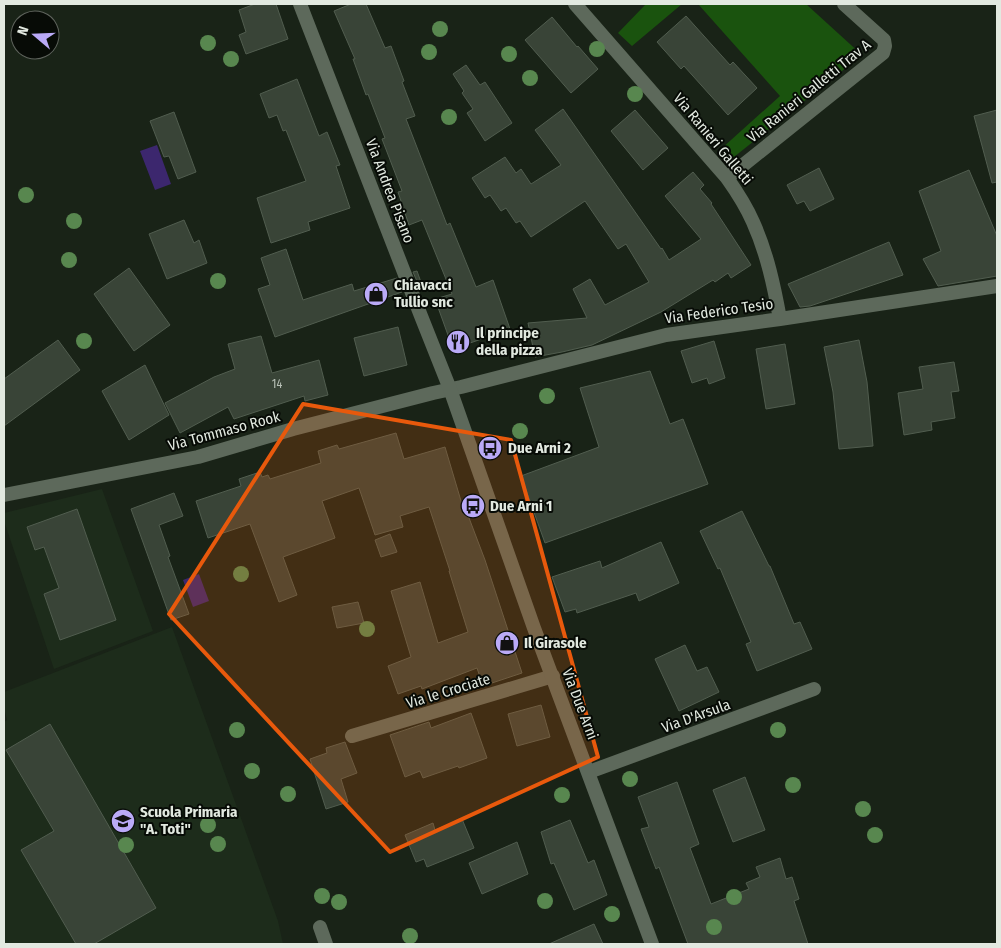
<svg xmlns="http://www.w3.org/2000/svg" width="1001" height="948" font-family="'Fira Sans Condensed',sans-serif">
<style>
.built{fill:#1d2c1b}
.green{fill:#1a530e}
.water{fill:#3c276e}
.building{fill:#394437;stroke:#515d4f}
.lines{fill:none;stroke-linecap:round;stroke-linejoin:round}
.minor{stroke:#5d695b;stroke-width:14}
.tertiary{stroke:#5d695b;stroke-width:14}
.tree{fill:#58874f}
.marked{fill:#e8590c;fill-opacity:0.2;stroke:#e8590c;stroke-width:4;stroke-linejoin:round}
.labels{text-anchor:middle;stroke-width:4;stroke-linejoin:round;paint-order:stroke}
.number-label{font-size:12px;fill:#b8c0b6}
.street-label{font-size:15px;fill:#e2e9e0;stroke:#070b06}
.poi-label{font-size:15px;font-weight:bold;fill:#e2e9e0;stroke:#070b06;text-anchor:start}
</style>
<rect width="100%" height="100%" fill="#192317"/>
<!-- built -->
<path class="built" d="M102,489L153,631L54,669L4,521V513Z
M172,627L278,921L283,944H4V722L7,720L4,708V692Z"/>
<!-- green -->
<path class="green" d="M646,4H682L632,46L618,33Z
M698,4H806L862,55L729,161L721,149L780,96Z"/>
<!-- water -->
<path class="water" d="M157,145L171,184L155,190L140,151Z
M199,574L209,601L193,607L183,580Z"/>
<!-- building -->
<path class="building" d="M255,4H276L288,39L246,54L239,35L246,32L239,10Z
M351,4H366L385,48L391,46L404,81L402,82L415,116L406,119L447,225L450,223L476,287L493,280L510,329L453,349L435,299L452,294L422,220L409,225L398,192L402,191L382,139L385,138L368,94L366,95L353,59H355L334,11Z
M686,16L730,65L733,62L757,88L728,115L684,66L681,69L657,42Z
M552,17L577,47L578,46L598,69L571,93L525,40Z
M466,65L480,85L485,82L512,123L485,141L467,113L473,109L462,93L464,91L453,74Z
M297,79L319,136L327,132L340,165L336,166L350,208L308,222L310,230L271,243L257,198L306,181L286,130L283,131L277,115L269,118L260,94Z
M563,109L661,249L662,248L669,260L701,239L665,196L693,172L704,185L700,189L712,203L711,204L751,265L731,278L728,273L715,282L713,280L661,312L592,345L562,352L535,357L528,323L587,318L573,289L590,279L605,305L649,282L626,244L618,249L585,201L531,237L520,221L516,223L506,208L501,211L490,195L485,198L472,178L505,157L516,173L521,169L531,184L561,165L535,130Z
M635,110L668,148L643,170L611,131Z
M997,110V182L992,183L974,116Z
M174,112L196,172L178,179L169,156L164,157L150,121Z
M819,168L834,199L810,211L804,201L797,204L787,185Z
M969,170L997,236V276L938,286L923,259L941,251L919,191Z
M184,220L194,243L199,240L207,263L167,279L149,234Z
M889,242L903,275L810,306L800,307L788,284Z
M286,249L303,300L352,284L354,291L397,278L402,292L275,337L258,289L270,285L261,258Z
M129,268L170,325L134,351L94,294Z
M417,271L422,285L419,286L413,272Z
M398,327L407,365L364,376L354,338Z
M261,336L272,373L319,360L328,395L305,401L304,396L234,419L228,407L180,433L165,403L214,377L235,369L228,344Z
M58,340L80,370L4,426V379Z
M859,340L867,382L873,446L839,449L833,392L824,347Z
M714,341L725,378L709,384L707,378L692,383L681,351Z
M785,344L795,404L766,409L756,349Z
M954,362L959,391L951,392L955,418L931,422L932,430L904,435L898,393L923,389L919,367Z
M145,365L169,415L129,440L102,391Z
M650,371L670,424L683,419L708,484L545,543L521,476L599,447L580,388Z
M396,433L404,459L445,447L464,511L466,510L485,560L522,673L483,686L477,668L422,689L421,686L398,694L388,666L411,657L391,591L420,582L438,643L468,632L449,571H450L429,507L400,516L403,527L375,535L359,488L322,501L335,538L283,557L297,595L279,602L250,524L208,538L196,501L241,486L239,479L260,472L262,477L268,475L270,479L321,463L318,451L337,445L339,449Z
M174,493L183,516L159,525L170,556L168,557L189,614L171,620L131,509Z
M77,509L116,620L60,640L44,594L59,588L44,547L35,550L27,527Z
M742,511L769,566H770L794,624L800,622L812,649L757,671L746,644L751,642L720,568L718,569L700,531Z
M390,534L397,552L381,557L375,540Z
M661,542L679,583L639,601L636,593L577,613L576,609L565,612L552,577L600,561L602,568Z
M358,602L364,623L337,628L332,607Z
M685,645L697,671L707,667L719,692L679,711L655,659Z
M541,705L550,737L517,746L508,714Z
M471,713L487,758L459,768L458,766L423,778L420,771L405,777L390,735L429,722L431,728Z
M50,724L156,908L94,944H76L21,850L54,831L6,750Z
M345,742L357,773L341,779L348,802L326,809L310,759L327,753L326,748Z
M745,777L765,830L733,842L713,790Z
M677,782L699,844L690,848L711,904L749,889L746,883L760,877L756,867L780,858L786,879L792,877L799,899L794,901L808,944H688L659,867L656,869L641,829L649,827L638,797Z
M462,819L474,848L427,867L424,859L416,862L405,835L433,823L435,830Z
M570,820L588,863L594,860L607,895L574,910L554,863L551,864L541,832Z
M517,842L528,874L482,894L469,863Z
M594,924L603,944H549Z"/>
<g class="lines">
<!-- minor -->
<path class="minor" d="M575,4L727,178C737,192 746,206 753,222C767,253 774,286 780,319
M727,178L883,53L885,46L884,40L844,4
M4,495L198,457L293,429L433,393L461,387L666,335L780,319L997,286
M352,736L553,676
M589,772L814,689
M320,927L326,944"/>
<!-- tertiary -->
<path class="tertiary" d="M300,4L421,316L450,389L534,628L652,944"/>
</g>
<!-- trees -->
<g class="tree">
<circle cx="440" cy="29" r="8"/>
<circle cx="208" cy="43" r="8"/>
<circle cx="597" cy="49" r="8"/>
<circle cx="429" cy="52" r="8"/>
<circle cx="509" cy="54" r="8"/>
<circle cx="231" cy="59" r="8"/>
<circle cx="530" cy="78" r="8"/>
<circle cx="635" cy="94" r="8"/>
<circle cx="449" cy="117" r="8"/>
<circle cx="26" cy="195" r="8"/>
<circle cx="74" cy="221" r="8"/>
<circle cx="69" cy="260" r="8"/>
<circle cx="218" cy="281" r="8"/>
<circle cx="84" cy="341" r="8"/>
<circle cx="547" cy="396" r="8"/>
<circle cx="520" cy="431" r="8"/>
<circle cx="241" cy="574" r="8"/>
<circle cx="367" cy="629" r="8"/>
<circle cx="237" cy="730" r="8"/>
<circle cx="778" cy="730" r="8"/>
<circle cx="252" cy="771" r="8"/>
<circle cx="630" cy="779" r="8"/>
<circle cx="793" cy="785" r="8"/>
<circle cx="288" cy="794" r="8"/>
<circle cx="562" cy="795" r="8"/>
<circle cx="863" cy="809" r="8"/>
<circle cx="208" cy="825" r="8"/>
<circle cx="875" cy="835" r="8"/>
<circle cx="218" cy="844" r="8"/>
<circle cx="126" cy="845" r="8"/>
<circle cx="322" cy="896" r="8"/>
<circle cx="734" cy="897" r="8"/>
<circle cx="545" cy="901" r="8"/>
<circle cx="339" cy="902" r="8"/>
<circle cx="612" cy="914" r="8"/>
<circle cx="714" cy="927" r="8"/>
<circle cx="410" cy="936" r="8"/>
</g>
<!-- marked area -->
<path class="marked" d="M303,404L511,440L598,757L390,852L169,614Z"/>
<!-- icons -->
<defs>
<g id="shop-disc" transform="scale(1.25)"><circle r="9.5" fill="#baaaf7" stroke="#070b06"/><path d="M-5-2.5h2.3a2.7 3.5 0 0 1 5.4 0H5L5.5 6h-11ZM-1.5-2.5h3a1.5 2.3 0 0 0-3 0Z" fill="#111"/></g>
<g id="restaurant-disc" transform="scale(1.25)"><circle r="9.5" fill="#baaaf7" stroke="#070b06"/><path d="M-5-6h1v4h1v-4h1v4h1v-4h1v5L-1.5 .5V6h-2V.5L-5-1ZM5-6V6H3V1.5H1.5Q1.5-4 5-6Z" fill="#111"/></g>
<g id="bus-disc" transform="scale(1.25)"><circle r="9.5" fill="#baaaf7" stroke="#070b06"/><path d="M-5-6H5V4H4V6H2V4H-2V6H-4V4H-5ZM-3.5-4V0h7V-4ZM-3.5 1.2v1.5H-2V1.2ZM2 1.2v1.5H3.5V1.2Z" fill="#111"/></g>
<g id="school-disc" transform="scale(1.25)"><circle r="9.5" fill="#baaaf7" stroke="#070b06"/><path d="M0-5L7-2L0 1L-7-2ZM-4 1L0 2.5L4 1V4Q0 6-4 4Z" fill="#111"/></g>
</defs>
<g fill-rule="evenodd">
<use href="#shop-disc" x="376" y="294"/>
<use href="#restaurant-disc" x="458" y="342"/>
<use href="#bus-disc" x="490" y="448"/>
<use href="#bus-disc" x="473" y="506"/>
<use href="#shop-disc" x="507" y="643"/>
<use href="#school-disc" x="123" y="821"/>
</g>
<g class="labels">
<!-- number labels -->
<g class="number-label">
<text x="277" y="388">14</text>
</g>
<!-- street labels -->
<g class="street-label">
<text transform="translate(809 91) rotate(-39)" y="5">Via Ranieri Galletti Trav A</text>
<text transform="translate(713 139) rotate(50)" y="5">Via Ranieri Galletti</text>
<text transform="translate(390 191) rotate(69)" y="5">Via Andrea Pisano</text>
<text transform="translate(719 311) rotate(-8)" y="5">Via Federico Tesio</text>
<text transform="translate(224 431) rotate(-15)" y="5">Via Tommaso Rook</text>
<text transform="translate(448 691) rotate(-17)" y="5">Via le Crociate</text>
<text transform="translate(580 704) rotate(69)" y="5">Via Due Arni</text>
<text transform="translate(696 716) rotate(-20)" y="5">Via D'Arsula</text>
</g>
<!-- poi labels -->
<g class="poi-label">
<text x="394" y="290">Chiavacci<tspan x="394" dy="17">Tullio snc</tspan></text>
<text x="476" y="338">Il principe<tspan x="476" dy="17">della pizza</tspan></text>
<text x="508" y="453">Due Arni 2</text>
<text x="490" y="511">Due Arni 1</text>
<text x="524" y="648">Il Girasole</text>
<text x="140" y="817">Scuola Primaria<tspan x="140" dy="17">"A. Toti"</tspan></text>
</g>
</g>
<!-- border -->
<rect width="1001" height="948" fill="none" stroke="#e2e9e0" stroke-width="10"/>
<!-- north arrow -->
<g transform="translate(35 35) rotate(289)"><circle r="24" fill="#070b06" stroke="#5f645d"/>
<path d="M0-4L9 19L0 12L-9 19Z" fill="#baaaf7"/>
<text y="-8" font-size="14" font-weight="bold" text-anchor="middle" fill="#e2e9e0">N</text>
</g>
</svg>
